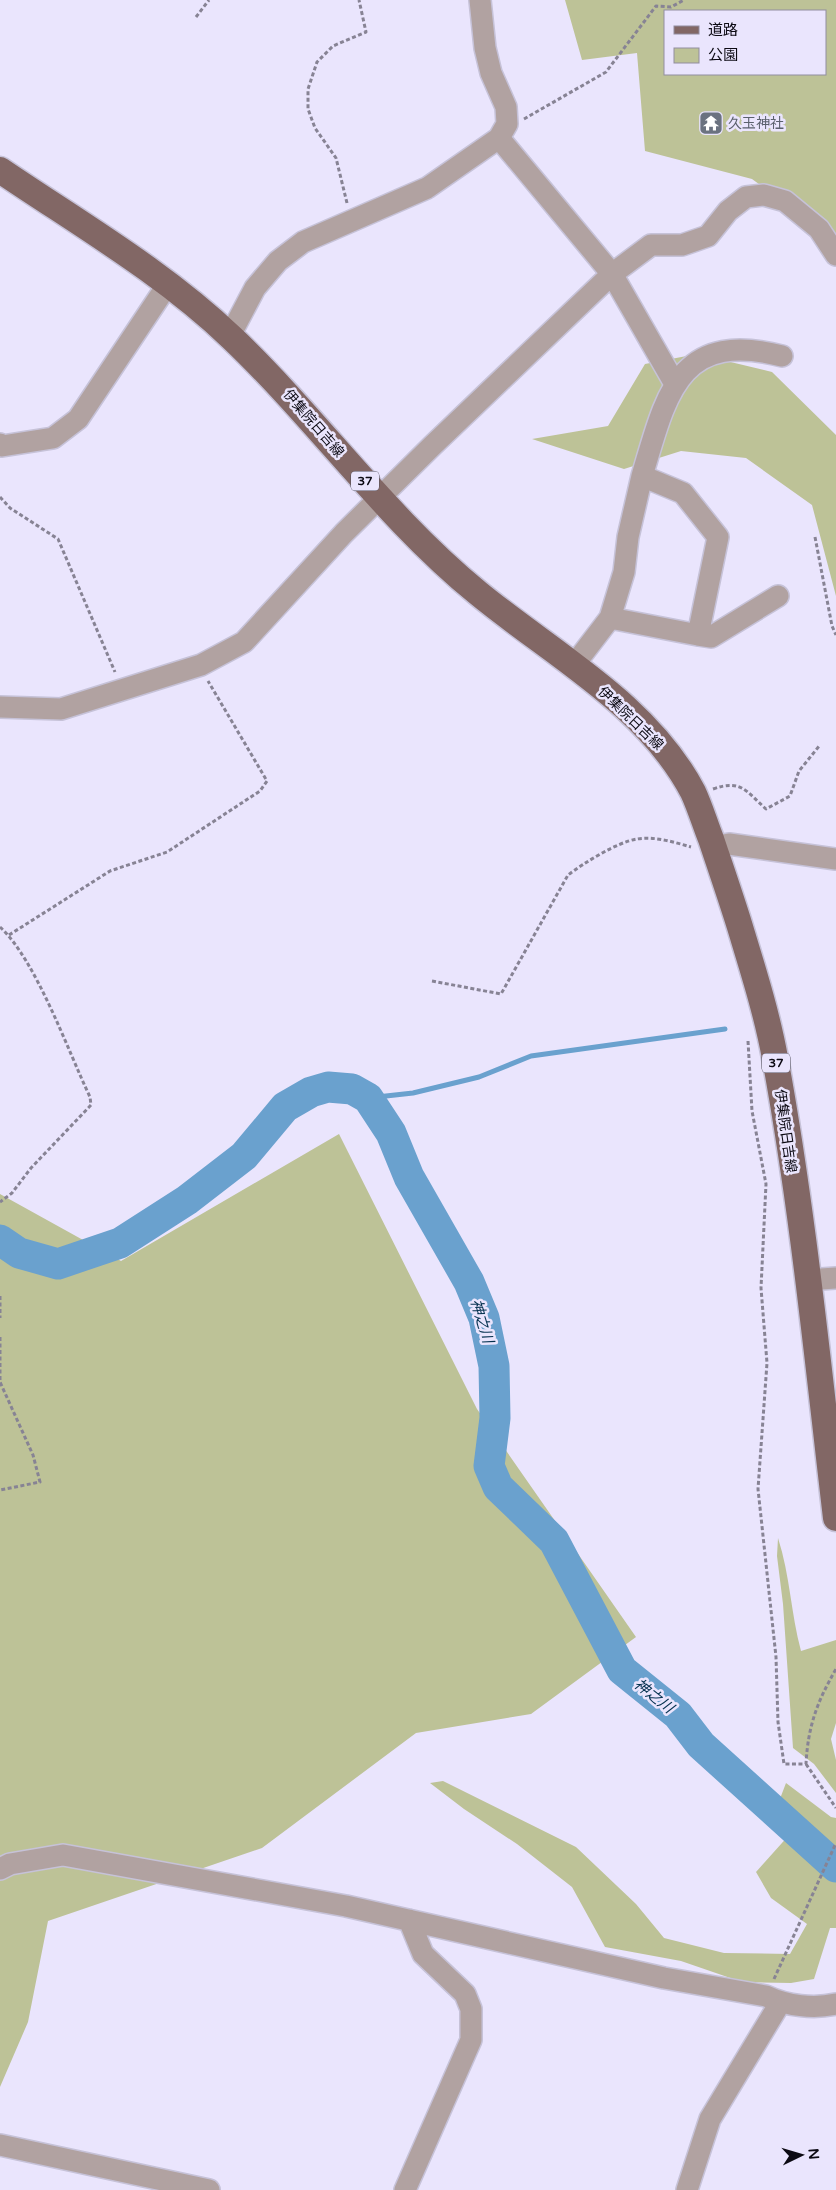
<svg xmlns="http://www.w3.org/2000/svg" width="836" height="2190" font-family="'Varela Round','Noto Sans JP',sans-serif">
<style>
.green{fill:#bdc297;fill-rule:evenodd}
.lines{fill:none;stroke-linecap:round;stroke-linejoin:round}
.stream{stroke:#6aa1ce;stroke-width:5}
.river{stroke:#6aa1ce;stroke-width:31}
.minor-casing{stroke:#c6c2d8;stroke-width:24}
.major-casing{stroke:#c6c2d8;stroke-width:29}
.path{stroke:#878394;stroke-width:3;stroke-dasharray:4 2.5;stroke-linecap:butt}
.minor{stroke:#b1a2a1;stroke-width:21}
.major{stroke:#826765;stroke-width:26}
.labels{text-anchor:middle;stroke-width:5;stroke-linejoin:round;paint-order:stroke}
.shield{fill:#eae5fd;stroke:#4f4c59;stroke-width:1}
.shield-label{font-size:12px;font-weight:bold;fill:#0c0a13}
.worship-label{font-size:14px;fill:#5b616d;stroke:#eae5fd;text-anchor:start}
.street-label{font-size:14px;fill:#0c0a13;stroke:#eae5fd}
.water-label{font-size:15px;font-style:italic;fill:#03304e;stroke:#eae5fd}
</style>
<rect width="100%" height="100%" fill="#eae5fd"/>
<!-- green -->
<path class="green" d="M565,0H836V241L752,179L645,151L637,53L582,60ZM665,11H825V74H665Z
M697,354L772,372L836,435V596L812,505L746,458L681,451L624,469L532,439L608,426L645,364Z
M339,1134L477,1409L636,1637L531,1714L416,1733L262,1848L48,1921L28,2022L0,2087V1194L121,1261Z
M778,1538C790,1575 791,1614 801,1651L836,1640V1723L831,1739L836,1760V1793L814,1764L793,1748L783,1604L777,1556Z
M443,1781L576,1847L636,1904L664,1938L724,1953L790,1954L807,1924L771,1898L756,1872L799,1824L778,1804L786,1783L831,1817L836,1818V1928H830L814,1979L791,1983L742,1982L681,1961L605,1947L572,1887L517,1844L464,1809L430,1783Z"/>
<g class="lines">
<!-- stream -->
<path class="stream" d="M368,1098L413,1093L479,1077L531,1056L725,1029"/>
<!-- river -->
<path class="river" d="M0,1240L19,1253L58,1264L120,1243L187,1200L244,1156L285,1107L311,1092L328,1087L352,1089L368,1098L391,1133L409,1177L469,1282L484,1318L494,1366L495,1418L489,1466L498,1487L554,1541L622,1670L678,1715L701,1745L836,1867"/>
<!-- minor casing -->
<g class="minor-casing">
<path id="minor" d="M499,138L612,274L675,384
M228,334L235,326L255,288L278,261L303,242L427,188L499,138L507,124L506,107L491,73L485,48L480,0
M0,444L2,446L53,438L78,419L168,284
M642,476C666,396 678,329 782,356
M698,635L711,637L778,596
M574,665L610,618L698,635L718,537L683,493L642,476L628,537L624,572L610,618
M0,707L61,709L201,665L244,642L344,533L432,446L612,274L651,245H682L708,236L728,211L746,197L764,195L785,201L819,229L836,255
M713,847L729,844L836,859
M807,1280L836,1278
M0,1869L10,1864L63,1855L346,1906L664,1978L766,1996C787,2006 814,2009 836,2004
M0,2145L209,2190
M405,2190L471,2040V2009L465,1994L423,1954L409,1920
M687,2190L710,2119L780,2003"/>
</g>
<!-- major casing -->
<g class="major-casing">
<path id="major" d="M0,170C78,223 163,272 232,338C318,420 386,518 478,593C552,654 647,704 693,792C700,807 705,824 711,839C721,869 731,898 740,927C753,970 767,1014 775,1058C803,1210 818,1365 836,1518"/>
</g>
<!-- path -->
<path class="path" d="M196,17L209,0
M524,119L606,72L656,6L671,7L684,0
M347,203L336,158L315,128L308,109V89L317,62L333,46L366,32L359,0
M0,497L10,508L58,539L115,672
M815,537L832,626L836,635
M713,789C741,779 746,791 766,809L790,796L799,771L820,745
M0,927C36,960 68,1051 90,1097L91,1105L31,1168L12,1193L0,1202
M9,935L110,871L167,852L260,791L267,781L208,681
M432,981L501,994L568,875C584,863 617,842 637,839C654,836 674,842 691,847
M748,1041L752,1111L766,1184L761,1288L767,1363L758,1489L776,1657L778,1722L784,1764H806C808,1726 817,1702 836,1669
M0,1296V1318
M0,1337V1382L33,1455L40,1482L0,1490
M806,1764L836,1808
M774,1979L836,1843"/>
<!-- minor -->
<use href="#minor" class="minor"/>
<!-- major -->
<use href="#major" class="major"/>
</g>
<!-- icons -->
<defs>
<g id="temple-square" transform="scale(1.25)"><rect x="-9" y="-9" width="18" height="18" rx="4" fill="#6b7280" stroke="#eae5fd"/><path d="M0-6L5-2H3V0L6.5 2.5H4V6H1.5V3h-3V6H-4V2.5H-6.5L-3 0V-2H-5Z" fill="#fff"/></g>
</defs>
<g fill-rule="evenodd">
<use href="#temple-square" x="711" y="123"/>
</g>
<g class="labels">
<!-- shield labels -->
<g class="shield">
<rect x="351" y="471.5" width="28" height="19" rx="4"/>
<rect x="762" y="1053.5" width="28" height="19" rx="4"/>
</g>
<g class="shield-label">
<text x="365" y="485">37</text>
<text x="776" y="1067">37</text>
</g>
<!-- worship labels -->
<g class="worship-label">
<text x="728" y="128">久玉神社</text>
</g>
<!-- street labels -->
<g class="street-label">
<text transform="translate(314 423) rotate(49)" y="5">伊集院日吉線</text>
<text transform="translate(631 718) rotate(44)" y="5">伊集院日吉線</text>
<text transform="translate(786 1131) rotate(82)" y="5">伊集院日吉線</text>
</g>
<!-- water labels -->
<g class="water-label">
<text transform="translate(482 1321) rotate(73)" y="5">神之川</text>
<text transform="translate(654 1696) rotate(38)" y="5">神之川</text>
</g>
</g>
<!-- legend -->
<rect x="664" y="10" width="162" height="65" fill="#eae5fd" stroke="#918d9f"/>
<rect x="674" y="26" width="25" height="8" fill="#826765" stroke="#918d9f"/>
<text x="708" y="35" font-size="15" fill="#0c0a13">道路</text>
<rect x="674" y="48" width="25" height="15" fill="#bdc297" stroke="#918d9f"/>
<text x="708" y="60" font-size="15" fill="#0c0a13">公園</text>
<!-- north arrow -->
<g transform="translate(801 2155) rotate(85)" stroke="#eae5fd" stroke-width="4" paint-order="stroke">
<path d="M0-4L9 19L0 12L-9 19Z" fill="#0c0a13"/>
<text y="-8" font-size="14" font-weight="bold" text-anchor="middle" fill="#0c0a13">N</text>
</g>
</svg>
